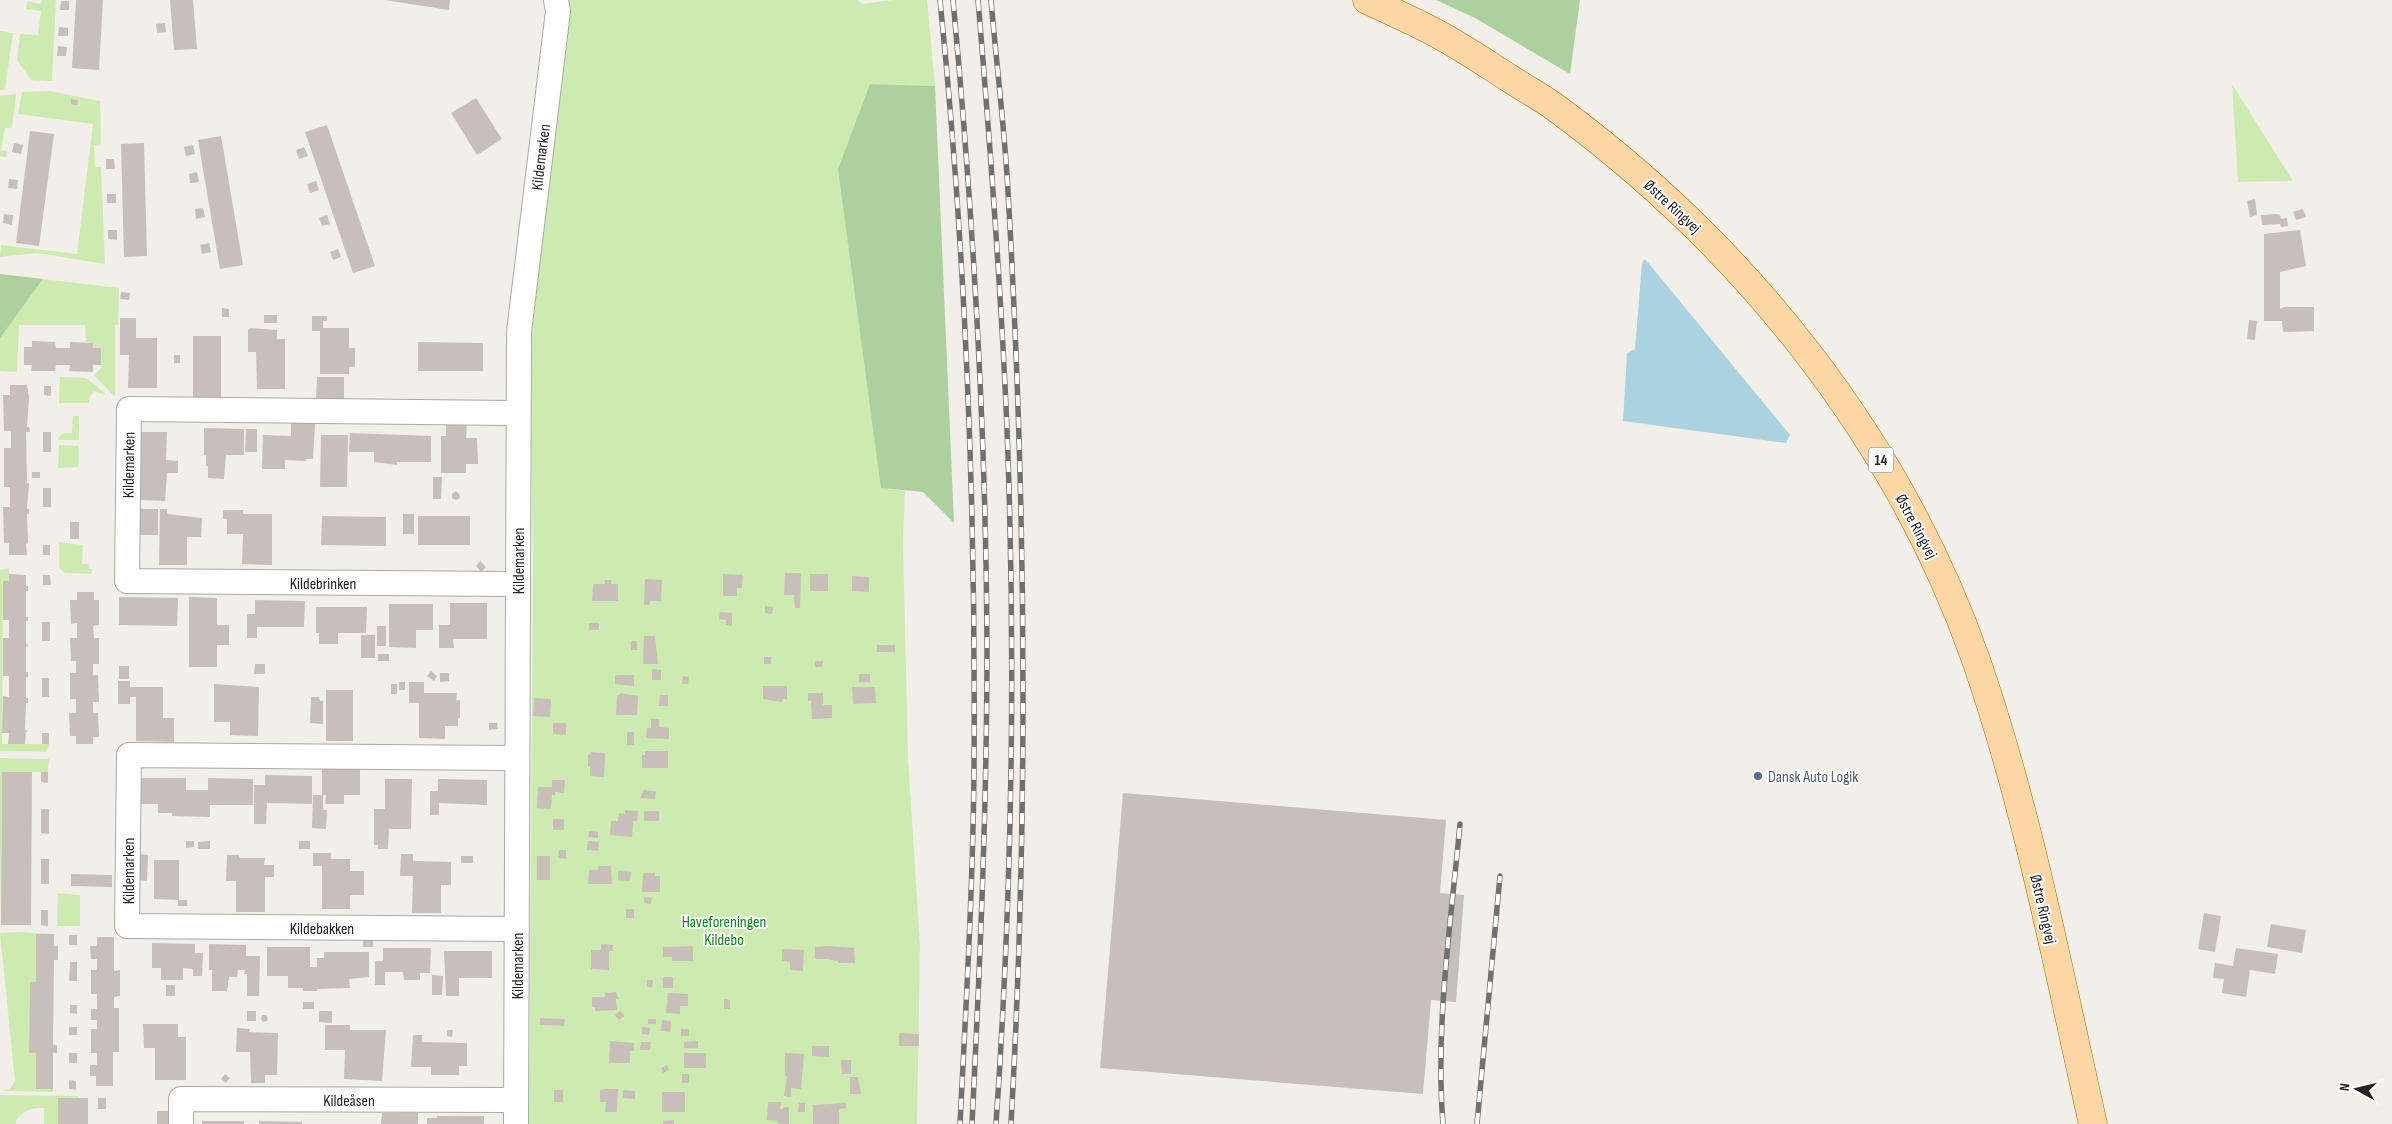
<svg xmlns="http://www.w3.org/2000/svg" width="2392" height="1124" font-family="'Sofia Sans Condensed',sans-serif">
<style>
.grass{fill:#cdebb0}
.forest{fill:#add19e}
.water{fill:#aad3df}
.building{fill:#c7bfb8}
.lines{fill:none;stroke-linecap:round;stroke-linejoin:round}
.minor-casing{stroke:#a9a9a9;stroke-width:26}
.major-casing{stroke:#a06b00;stroke-width:29}
.minor{stroke:#fff;stroke-width:24}
.major{stroke:#fcd6a4;stroke-width:28}
.rail-casing{stroke:#707070;stroke-width:5.5}
.rail{stroke:#fff;stroke-width:4;stroke-dasharray:11;stroke-linecap:butt}
.service-dot{fill:#5c6f8a;stroke:#fff;stroke-width:2}
.labels{text-anchor:middle;stroke-width:4;stroke-linejoin:round;paint-order:stroke}
.shield{fill:#fff;stroke:#646464;stroke-width:1}
.shield-label{font-size:15px;font-weight:bold;fill:#222}
.street-label{font-size:16px;fill:#222;stroke:#fff}
.service-label{font-size:16px;fill:#4e5e75;stroke:#fff;text-anchor:start}
.park-label{font-size:16px;fill:#0c8416;stroke:#fff}
</style>
<rect width="100%" height="100%" fill="#f2efe9"/>
<!-- grass -->
<path class="grass" d="M42,0H56L52,81L31,80L17,60L20,34L38,35L41,11L26,9L27,1L41,4Z
M568,0H857L862,4L893,0H927L935,86L870,84L881,488L905,491L903,541L908,757L920,945L917,1124H529L533,558L530,326Z
M0,31L13,33L5,89L0,90Z
M2232,84L2293,181L2238,182Z
M49,91L100,101L101,144L94,145L95,167H101L105,264L37,253L0,257L1,245L77,254L93,124L18,114L22,92Z
M16,94L12,128H5L1,150L7,151L6,157L0,156V96Z
M43,279L119,288L118,325H115V397L94,375L101,368V349L93,348V343L86,342L85,325H19L17,372L0,371V338Z
M60,377L86,378L104,392L105,395L94,391L89,398V403H59Z
M73,416H79V440H58L59,437L64,433H72Z
M59,445L79,446L78,467L58,468Z
M59,542L83,545L82,564H88L89,569H92L91,574L65,573L59,568Z
M9,568V581L3,582L2,744H49L47,752L0,751V570Z
M0,758L49,759L48,772H2L0,925Z
M58,893L80,895V926H57Z
M21,932L50,934H36V982H30L29,1053H36V1088L53,1089V1092L0,1091L10,1089L15,1081L0,933Z
M0,1095L78,1096V1098L58,1124H44V1108C33,1107 24,1111 16,1120V1124H0Z"/>
<!-- forest -->
<path class="forest" d="M1436,0H1580L1570,74L1475,18Z
M870,84L935,86L954,523L923,492L881,488L838,169Z
M0,274L43,279L0,338Z"/>
<!-- water -->
<path class="water" d="M1645,259L1790,435L1786,443L1623,421L1627,353L1635,349L1642,263Z"/>
<!-- building -->
<path class="building" d="M76,0H103L99,70L72,68Z
M170,0H193L197,49L174,50Z
M385,0H450L449,10Z
M61,1H69V10H60Z
M165,23L166,32L157,33L156,24Z
M59,27L68,28V36H58Z
M58,46L67,47L66,56H57Z
M476,98L502,139L477,155L451,113Z
M71,99L78,100L77,105L71,104Z
M327,125L375,266L353,273L305,132Z
M30,131L54,134L39,246L16,243Z
M221,136L243,265L220,269L198,140Z
M14,143L23,145L21,154L12,152Z
M144,143L147,256L124,257L121,144Z
M193,145L195,154L186,156L184,147Z
M304,147L308,156L299,159L296,150Z
M106,159H114L115,169H106Z
M197,172L199,182L190,183L189,174Z
M9,179L18,180L17,189L8,188Z
M316,181L319,190L310,193L307,184Z
M107,194H116V203H107Z
M2255,199L2257,215L2250,217L2247,201Z
M203,208L205,217L196,219L195,209Z
M2303,209L2306,217L2296,220L2293,212Z
M4,214L13,215L12,225L3,223Z
M2277,214L2280,215L2281,219L2287,218L2288,226L2281,227L2280,224L2262,225L2261,215Z
M327,215L330,224L322,226L319,218Z
M108,230H117V240L108,239Z
M2300,230L2306,266L2280,272V309L2284,307H2314V331L2283,332L2282,321H2264V234Z
M209,243L211,252L202,254L200,245Z
M338,249L341,257L333,260L330,252Z
M121,292L130,293L129,300L120,299Z
M222,308L229,309V317H222Z
M264,315H277V323H264Z
M312,316H327V321H323V328H349V348H355V367H349V374H320V331H312Z
M120,318H136V338H157V388H128L129,355H120Z
M2249,320L2257,321L2255,340L2247,339Z
M251,328L277,330V339H285V389H257L256,352H248V330Z
M193,336H221V401H193Z
M32,341L55,342L56,348H70V342L93,343V348H101V365H93V372L69,371L70,365H56L55,371H31L32,365H24V347H32Z
M418,342L483,343V371H418Z
M174,355H180V363H174Z
M317,377H344V399H316Z
M10,385H27L29,397L27,427H29L30,432H26L27,483H29L27,509H29V514H27L28,543L26,544L27,555H9V543H4L3,507H10V487H4V448H11V431H4L3,395H10Z
M44,386H51V396L44,395Z
M291,422L315,423L313,459H306V461L285,460V469H262L263,435L291,436Z
M446,425H467L466,438H477L478,464H466V473H441V436H446Z
M204,428L244,429V455H226L224,479L208,478V466H206V455H204Z
M246,429H257V452H245Z
M43,432H51V452H43Z
M140,432H167L166,460L178,461V473H167L165,501L141,500Z
M350,433L431,436V462H397V465L374,462V452H349Z
M321,435H348L347,487H320Z
M32,472H40V478H32Z
M433,477H442L441,499H433Z
M43,488H51V507H43Z
M456,491L459,494L460,498L456,500L452,498V494Z
M139,509H158V535H140Z
M160,509H167V514L202,518L201,537H187V565H159Z
M223,510H243V514H272V565L242,564L243,534H227V519H223Z
M403,514H414V534H403Z
M322,516L386,517V546L321,545Z
M418,516H470V545H418Z
M70,522H79V539H70Z
M43,545H50V555H43Z
M480,561L486,567L481,572L476,566Z
M785,573H801L800,608H795L794,595H784Z
M9,574L26,575V586H28V591H26V617H28V621H26V644L28,646H26V672H28V677H26V698H28V703H26L25,729L28,732H26L25,744H8L9,733H2L3,696L9,697V676H3V638H9V620H3V581H9Z
M723,574L743,575L742,588H737V596H723Z
M810,574H828V591H810Z
M43,575H50L51,585H43Z
M852,576L869,577V592L852,591Z
M645,579L662,580L661,601H650V605H644Z
M605,580H611V584H618V601H592L593,584H605Z
M77,592H94V600H99V625L93,626L94,638H99V664H93V675H98L99,702H93V713H98L99,737H93V744H76V736H70L69,713H76V699H70V673H76V661H71L70,638H77V623L71,624L70,600H77Z
M119,597L178,598L177,626L119,625Z
M189,597L217,598V625H229V645H217V667H189Z
M255,600L305,601L304,627H257V638H247V614H255Z
M450,603H487V639H453L454,648H439V625H450Z
M389,604H433V630H416V648L389,647Z
M765,606L773,607L772,614L765,613Z
M316,607H367L366,633H338V644H319V633H316Z
M720,612L732,613V626L726,625V620L719,619Z
M42,622H50V641H42Z
M589,623H599V630H589Z
M377,626H386V646H377Z
M361,635H375V658H361Z
M644,636H655L658,664H643Z
M631,641H637V650H631Z
M877,645H895V652H877Z
M378,654H389V661H378Z
M764,657H771V664H764Z
M815,661H823L822,667H815Z
M255,664H265V674H254Z
M119,666H129V679H119Z
M652,669L661,670V680H652Z
M431,671L437,676L434,681L427,676Z
M440,673H449V681L440,682Z
M859,674H870V682H859Z
M618,675H634V686L615,684V676Z
M683,676L689,677L688,684H682Z
M42,678H49V697H42Z
M118,681H130V687H163V718H174V742L136,741V697H130V704H118Z
M399,682H405V690H399Z
M409,682H424V693H457L456,700H460V718H458V726H445V739L419,738V703H409Z
M214,684L259,687L258,736L230,735V722H214Z
M391,684H397V694H391Z
M763,686H787V699H782V702L763,699Z
M852,687H875L876,703L853,704Z
M326,690H353V741H326Z
M620,693L638,696L637,715H616L617,695H620Z
M808,693H823V705H832V718L812,719L811,701H808Z
M660,695H668V706H659Z
M311,697H319L320,701H323V724L310,723Z
M534,698L551,699L550,717L533,716Z
M651,719H659V727L669,728V739L646,738L647,728H651Z
M489,723H497L498,729L489,730Z
M553,723H566V735L553,734Z
M627,732H634V745H627Z
M42,733H49V744H42Z
M645,751H668V768H642V755H645Z
M591,752L605,753L604,777L590,776V767L588,766V755H590Z
M322,769H360V795H344V804H325L326,795H322Z
M2,772H32L31,925H1Z
M41,772H48V783L41,782Z
M265,775L312,776V804L267,803L266,824H254V785H265Z
M137,778H186V790H208V778L253,779V805H210V817L172,816V813H158V804H137Z
M385,779H412L411,829H389L388,849H378V845H374V809H385Z
M438,779L487,780V805L439,803V815H430V791H438Z
M552,780H565L564,793L555,792V795H552L551,809L537,808L538,787H552Z
M644,790L656,791L655,799L640,798Z
M1123,793L1446,820L1440,893L1464,895L1456,1002L1431,1000L1423,1094L1100,1068Z
M313,795H323V810H327L326,829L312,828Z
M41,809H49V834L41,833Z
M625,810L638,811L637,821H633L632,837L610,835L611,821H618L619,813L625,814Z
M644,811H659V821H644Z
M553,819H564V830H553Z
M589,831L598,832V838L588,837Z
M186,841H194V847L186,848Z
M210,841V849H198V842Z
M299,841H310V849H299Z
M588,841L599,842L598,851L587,850Z
M559,850H566V859L558,858Z
M313,853H331V859H350V871H364V895H350V909H322V866H313Z
M139,854L148,855L147,881L138,880Z
M401,854H413V861L451,862V885H441V913H412L413,876H400Z
M227,855H239V858H265L264,865H274V877H265V912H236V881H226Z
M461,856H473V863H461Z
M537,856H550V880H537Z
M41,859H49V884H41Z
M154,860H179V900L154,899Z
M598,866H611L612,884H588L589,870H598Z
M618,871L631,872L630,881L618,880Z
M643,873H655V876H660V892H642Z
M71,874L112,875V887L71,886Z
M644,897L652,898L651,904L644,903Z
M178,900H187V906H178Z
M626,909H634V918H626Z
M41,910H48V926L41,925Z
M2204,913L2221,916L2215,952L2198,949Z
M2271,924L2306,930L2302,953L2267,947Z
M36,934H54V946H58V960H54L53,1045H57V1053H53V1089H36V1053H29L30,982H36Z
M69,935H77V945H69Z
M97,937H114V971L120,970V996L114,997V1008H119V1052H113V1086H96V1076H90V1065H97V1053H91V1029H97V1020H91V1009H97V994H91V970H97V959H91L90,946H97Z
M363,938H373V947H363Z
M152,943L195,944V953H203L202,976H193V969L183,968V980H161V968H152Z
M209,944L246,945V956H260L259,996H247V974H244L245,970H238L237,977H229L227,991H212V970H209Z
M601,944L613,945V951H609V970L591,969V950H601Z
M693,946V961H672V957H663V947Z
M829,946L854,948L855,963H838V961L828,959H815V947Z
M267,947H310V967H317V958H324V952H369V977L349,979L350,988L317,989V991H303V988H288V976H267Z
M383,948H431L430,973H420V980H404L403,972H385V985H375V961H383Z
M2236,948L2278,954L2275,974L2250,970L2246,997L2222,993L2224,979L2213,978L2215,963L2233,966Z
M782,949L804,950L803,971L790,970V962L782,961Z
M444,951H492V978H459V996H446Z
M70,962H77V981H69Z
M432,975L443,976L442,995H432Z
M663,977H673V988H663Z
M647,980H653L652,988L647,987Z
M166,985H175V996H166Z
M616,992L619,999H616L617,1010L595,1011V1007H592V997H605V993Z
M668,993L688,994V1006H680V1014L666,1013Z
M724,999L730,1000V1009H724Z
M303,1002H314V1009H303Z
M70,1005H77V1014L70,1013Z
M247,1011H256V1021H247Z
M319,1011H332V1023L319,1022Z
M620,1011L625,1016L619,1020L615,1015Z
M262,1015H266L268,1018L267,1021L263,1022L261,1019Z
M540,1018L565,1019L564,1026L540,1025Z
M648,1019H656V1024H648Z
M662,1020L671,1021L670,1032L661,1031Z
M143,1024H178V1037H186V1080H155V1048H144Z
M325,1025H350V1030H386L382,1081L344,1079L345,1050H325Z
M69,1027H77V1035H69Z
M642,1027L650,1028L649,1035L642,1034Z
M237,1028L250,1029L249,1032L278,1033L277,1075H265V1083H251L250,1052H236Z
M681,1029H689V1036H681Z
M447,1030H453L452,1037L447,1036Z
M899,1033L919,1034V1046H899Z
M413,1035H422V1042L467,1043V1066H459V1075H431V1067H411Z
M610,1041L634,1043V1051H630V1063H609Z
M698,1041V1048H684V1042Z
M641,1042H651L650,1050H640Z
M812,1046H829V1057L812,1056Z
M69,1053H77V1063H69Z
M684,1053H706V1068H684Z
M785,1053L804,1054L801,1089L791,1088V1097L784,1096L787,1076H785Z
M841,1060H851V1074H842Z
M667,1065L669,1070L663,1073L661,1068Z
M225,1074L230,1078L226,1083L221,1079Z
M682,1074H689V1083H682Z
M850,1077H858L861,1094H850Z
M69,1080L76,1081V1090L69,1089Z
M606,1089H618L617,1112H605L606,1102H600V1090Z
M554,1090H563V1102H554Z
M623,1090L635,1091V1099L623,1098Z
M662,1092H685V1112H662Z
M58,1098H88V1124H58Z
M98,1098H106V1109H98Z
M768,1102H781L780,1109H783V1107H789V1124H777L778,1121L767,1120Z
M799,1103H805V1112H798Z
M846,1103V1108L839,1109V1124H813V1105Z
M157,1111H172L171,1124H157Z
M382,1113H418V1124H381Z
M437,1116H484V1124H427V1118H437Z
M674,1120V1124H663V1121Z
M202,1121H244V1124H202Z
M259,1121L302,1122V1124H259Z"/>
<g class="lines">
<!-- minor casing -->
<g class="minor-casing">
<path id="minor" d="M518,413L129,409L127,581L518,584
M517,758L129,755L127,926L517,929
M181,1124V1099L516,1100
M516,1124L519,332L558,11L556,0"/>
</g>
<!-- major casing -->
<g class="major-casing">
<path id="major" d="M1367,0C1392,12 1419,23 1443,37C1465,49 1487,64 1509,78C1524,88 1541,97 1556,108C1745,247 1898,438 1976,660C2028,810 2058,969 2093,1124"/>
</g>
<!-- minor -->
<use href="#minor" class="minor"/>
<!-- major -->
<use href="#major" class="major"/>
<!-- rail casing -->
<g class="rail-casing">
<path id="rail" d="M940,0C966,255 976,512 974,768C973,887 966,1005 960,1124
M953,0C973,214 986,429 987,644C987,804 980,964 972,1124
M978,0C990,143 1001,286 1007,429C1016,660 1012,893 996,1124
M991,0C996,58 1003,116 1007,175C1026,490 1029,808 1011,1124
M1443,1124C1435,1025 1451,923 1460,824
M1477,1124L1500,876"/>
</g>
<!-- rail -->
<use href="#rail" class="rail"/>
</g>
<!-- markers -->
<circle class="service-dot" cx="1758" cy="776" r="5"/>
<g class="labels">
<!-- shield labels -->
<rect class="shield" x="1868.5" y="447.5" width="25" height="25" rx="4"/>
<g class="shield-label">
<text x="1881" y="465">14</text>
</g>
<!-- street labels -->
<g class="street-label">
<text transform="translate(540 157) rotate(-83)" y="6">Kildemarken</text>
<text transform="translate(1673 206) rotate(43)" y="6">Østre Ringvej</text>
<text transform="translate(128 465) rotate(-89)" y="6">Kildemarken</text>
<text transform="translate(1917 526) rotate(62)" y="6">Østre Ringvej</text>
<text transform="translate(518 561) rotate(-90)" y="6">Kildemarken</text>
<text x="323" y="589">Kildebrinken</text>
<text transform="translate(128 871) rotate(-90)" y="6">Kildemarken</text>
<text transform="translate(2044 909) rotate(77)" y="6">Østre Ringvej</text>
<text x="322" y="934">Kildebakken</text>
<text transform="translate(517 966) rotate(-90)" y="6">Kildemarken</text>
<text x="349" y="1106">Kildeåsen</text>
</g>
<!-- service labels -->
<g class="service-label">
<text x="1768" y="782">Dansk Auto Logik</text>
</g>
<!-- park labels -->
<g class="park-label">
<text x="724" y="927">Haveforeningen<tspan x="724" dy="18">Kildebo</tspan></text>
</g>
</g>
<!-- north arrow -->
<g transform="translate(2357 1089) rotate(278)" stroke="#ffffff" stroke-width="4" paint-order="stroke">
<path d="M0-4L9 19L0 12L-9 19Z" fill="#222222"/>
<text y="-8" font-size="14" font-weight="bold" text-anchor="middle" fill="#222222">N</text>
</g>
</svg>
